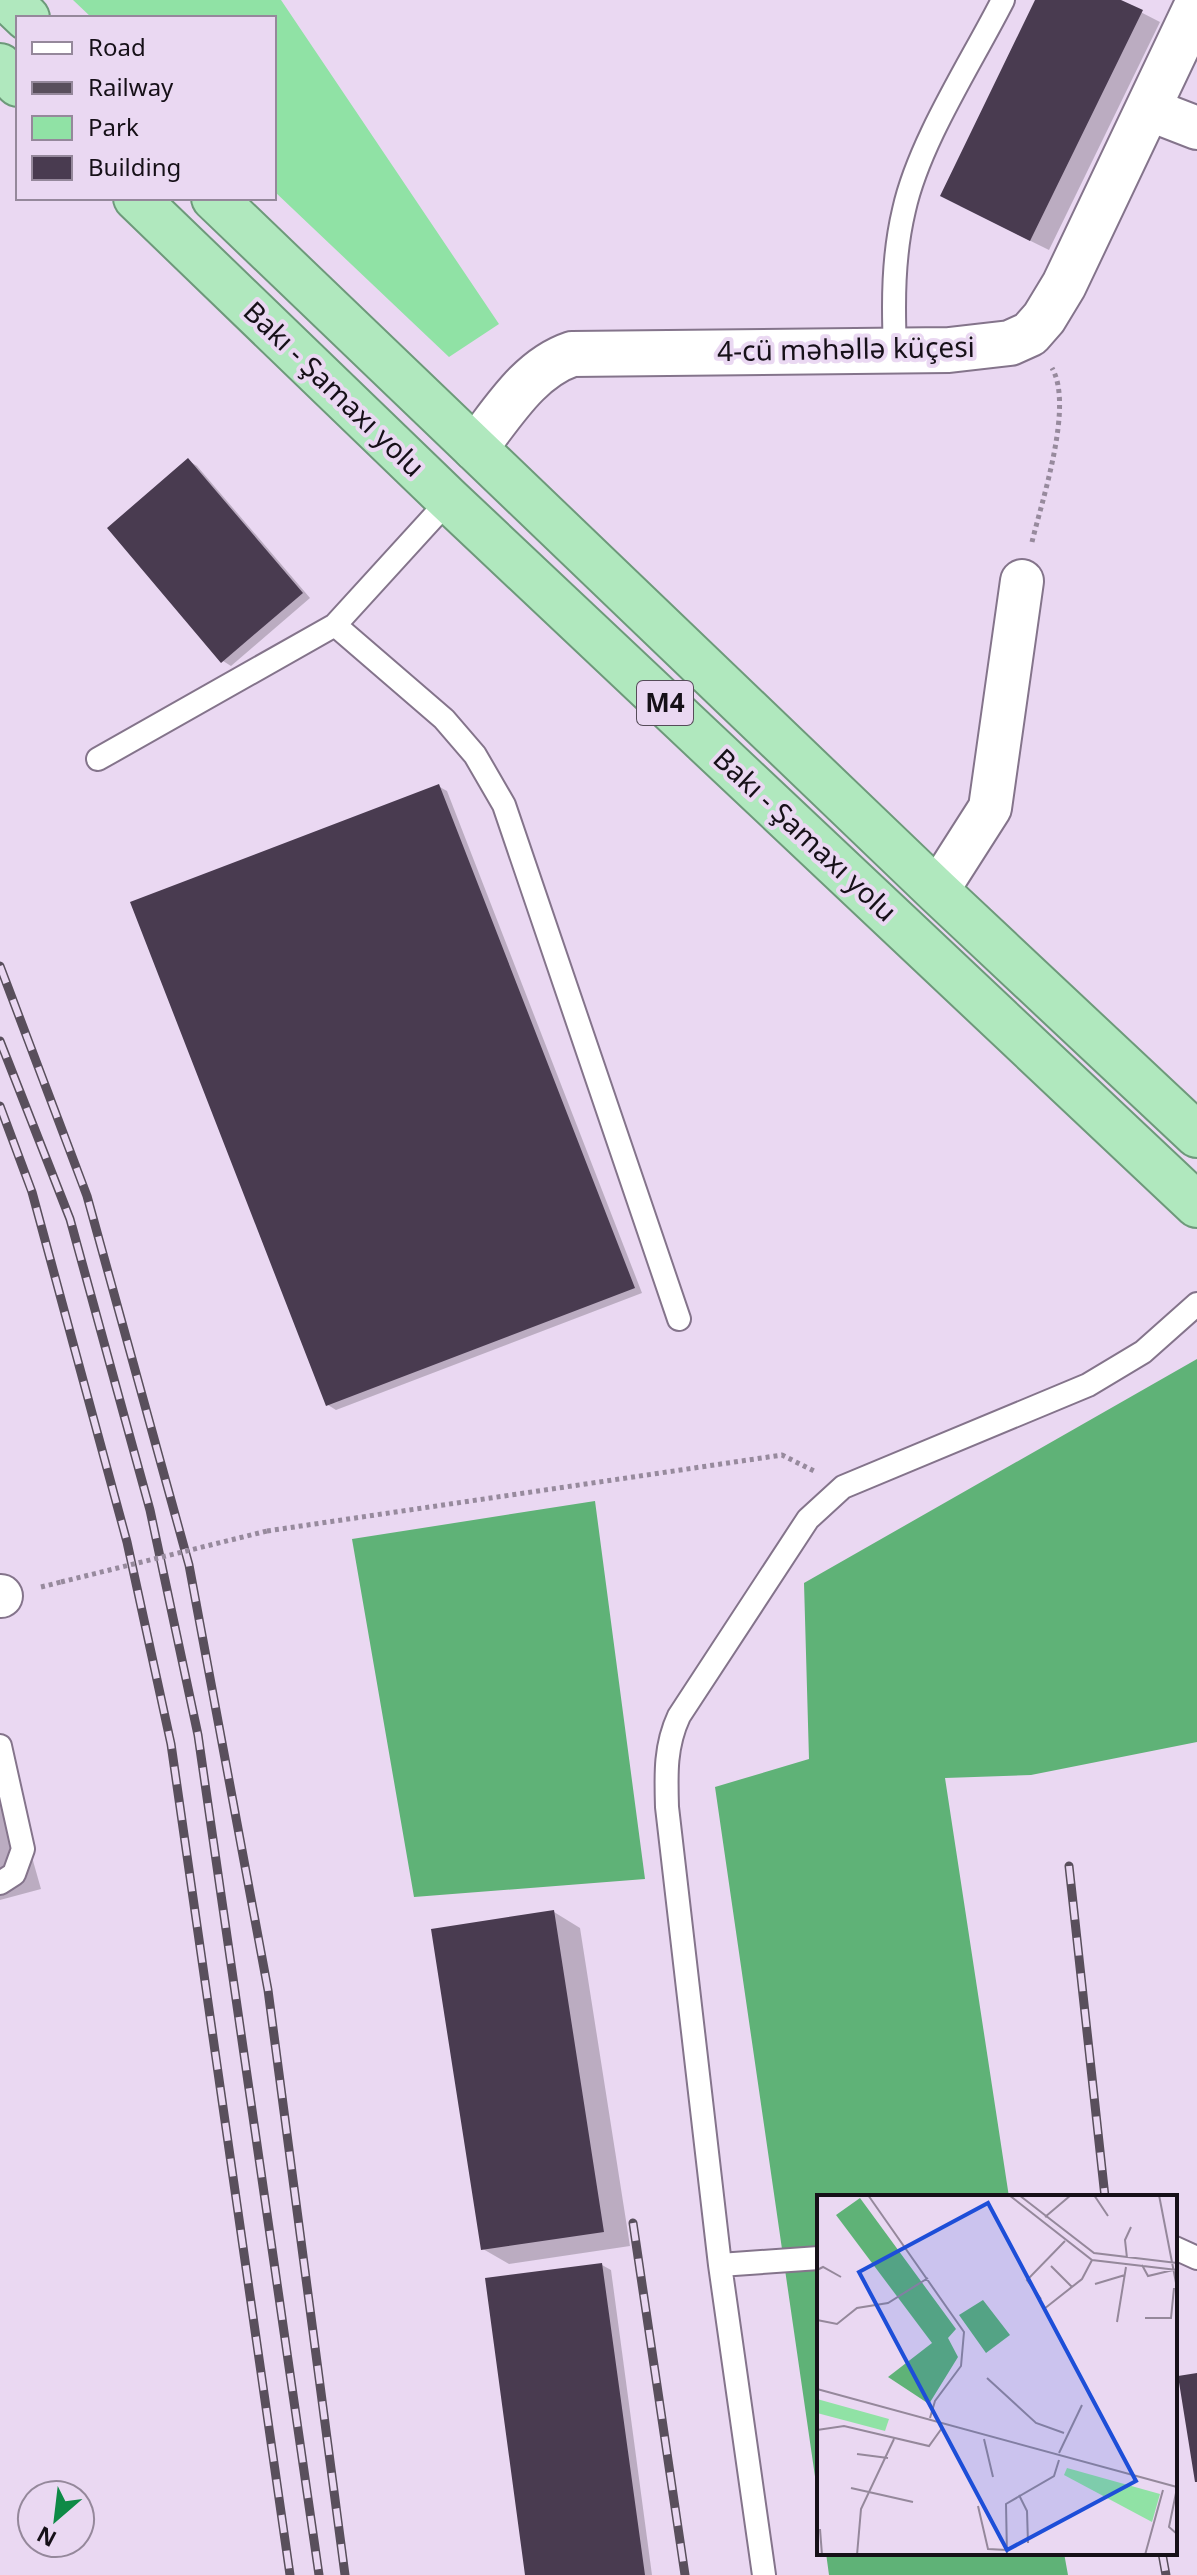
<svg xmlns="http://www.w3.org/2000/svg" width="1197" height="2575" font-family="'Noto Sans',sans-serif">
<style>
.green{fill:#90e2a5}
.forest{fill:#5fb277}
.shadow{fill:#0003}
.building{fill:#493b50}
.lines{fill:none;stroke-linecap:round;stroke-linejoin:round}
.service-casing{stroke:#84748b;stroke-width:26}
.minor-casing{stroke:#84748b;stroke-width:46}
.tertiary-casing{stroke:#84748b;stroke-width:48}
.trunk-casing{stroke:#6d997a;stroke-width:48}
.path{stroke:#978a9d;stroke-width:5;stroke-dasharray:4 4;stroke-linecap:butt}
.service{stroke:#fff;stroke-width:22}
.minor{stroke:#fff;stroke-width:42}
.tertiary{stroke:#fff;stroke-width:44}
.trunk{stroke:#b0e8be;stroke-width:44}
.rail-casing{stroke:#594f5c;stroke-width:9}
.rail{stroke:#ead8f2;stroke-width:6;stroke-dasharray:18;stroke-linecap:butt}
.path-bridge{stroke:#978a9d;stroke-width:5;stroke-dasharray:4 4;stroke-linecap:butt}
.labels{text-anchor:middle;stroke-width:8;stroke-linejoin:round;paint-order:stroke}
.shield{fill:#ead8f2;stroke:#564c59;stroke-width:2}
.shield-label{font-size:26px;font-weight:bold;fill:#161018}
.street-label{font-size:28px;fill:#161018;stroke:#ead8f2}
.inset-road{fill:none;stroke:#95889b;stroke-width:2}
.view{fill:#1d4ed8;fill-opacity:0.15;stroke:#1d4ed8;stroke-width:4}
.inset-edge{fill:none;stroke:#161018;stroke-width:4}
</style>
<rect width="100%" height="100%" fill="#ead8f2"/>
<!-- green -->
<path class="green" d="M73,0H281L499,324L449,357L274,191V18H92Z"/>
<!-- forest -->
<path class="forest" d="M1197,1359V1742L1031,1775L945,1778L1009,2197H819V2504L715,1787L809,1759L804,1583Z
M595,1501L645,1879L414,1897L352,1539Z
M826,2553H1064L1068,2575H829Z"/>
<!-- shadow -->
<path class="shadow" d="M1037,0H1117L1160,22L1049,250L960,206Z
M189,461L197,466L310,598L231,666L223,661Z
M438,786L447,791L642,1293L336,1410L328,1405Z
M0,1744L41,1889L0,1900Z
M554,1912L580,1928L630,2246L509,2264L483,2249Z
M602,2265L611,2270L652,2575H527Z"/>
<!-- building -->
<path class="building" d="M1035,0H1121L1143,10L1030,241L940,196Z
M188,458L303,593L221,663L107,528Z
M439,784L635,1288L326,1406L130,902Z
M554,1910L604,2232L481,2250L431,1929Z
M602,2263L645,2575H525L485,2278Z
M1197,2373V2482H1195L1178,2376Z"/>
<g class="lines">
<!-- service casing -->
<g class="service-casing">
<path id="service" d="M895,350C893,303 893,256 904,210C919,142 971,63 1003,0
M335,625L444,719L475,755L504,805L679,1319
M98,759L335,625L449,500
M0,1746L23,1849L14,1874L0,1883
M1175,2248L1197,2258
M720,2265L819,2258
M764,2575L720,2265L667,1807C666,1774 665,1746 679,1716L808,1519L843,1487L1088,1385L1143,1352L1197,1304"/>
</g>
<!-- minor casing -->
<g class="minor-casing">
<path id="minor" d="M1148,109L1197,128
M937,891L990,808L1022,581
M0,1596H1"/>
</g>
<!-- tertiary casing -->
<g class="tertiary-casing">
<path id="tertiary" d="M475,448C503,413 528,369 572,354L949,350L1010,343L1030,334L1044,318L1064,285L1197,5"/>
</g>
<!-- trunk casing -->
<g class="trunk-casing">
<path id="trunk" d="M8,0L27,18
M0,66L18,84
M136,198L449,500L1197,1205
M214,198L937,891L1197,1135"/>
</g>
<!-- path -->
<path class="path" d="M1032,542C1042,500 1074,406 1052,368
M267,1531L782,1455L816,1472
M41,1587L61,1582"/>
<!-- service -->
<use href="#service" class="service"/>
<!-- minor -->
<use href="#minor" class="minor"/>
<!-- tertiary -->
<use href="#tertiary" class="tertiary"/>
<!-- trunk -->
<use href="#trunk" class="trunk"/>
<!-- rail casing -->
<g class="rail-casing">
<path id="rail" d="M0,966L87,1196L189,1565L268,1990L345,2575
M0,1041L70,1219L150,1510L198,1735L319,2575
M0,1106L32,1192L127,1542L171,1744L290,2575
M1069,1866L1105,2197
M633,2223L685,2575
M1162,2553L1166,2575"/>
</g>
<!-- rail -->
<use href="#rail" class="rail"/>
<!-- path-bridge -->
<path class="path-bridge" d="M61,1582L267,1531"/>
</g>
<g class="labels">
<!-- shield labels -->
<rect class="shield" x="637" y="681" width="56" height="44" rx="6"/>
<g class="shield-label">
<text x="665" y="712">M4</text>
</g>
<!-- street labels -->
<g class="street-label">
<text transform="translate(846 349) rotate(-1)" y="10">4-cü məhəllə küçesi</text>
<text transform="translate(334 389) rotate(44)" y="10">Bakı - Şamaxı yolu</text>
<text transform="translate(805 835) rotate(43)" y="10">Bakı - Şamaxı yolu</text>
</g>
</g>
<!-- overview -->
<g transform="translate(817 2195)">
<rect width="360" height="360" fill="#ead8f2"/>
<path d="M0,204L72,224L68,236L0,218ZM250,273L343,299L335,327L247,280Z" fill="#90e2a5"/>
<path d="M43,3L139,134L131,143L141,162L112,209L71,182L115,148L19,20ZM166,105L193,140L169,158L142,120Z" fill="#5fb277"/>
<path class="inset-road" d="M51,0L147,137L144,171L118,206L113,223M192,0L275,65L360,75M202,0L277,58L360,68M277,0L291,21M342,0L360,93M228,22L254,0M310,63L308,45L314,32M325,70L331,81L356,75M234,71L255,92M0,75L6,72L24,82M278,89L308,80M224,104L210,85L248,46M227,114L265,84L275,65M328,123H354L357,93M0,125L20,129L40,113L71,108L111,83M300,127L309,72M170,183L219,228L247,238M0,194L360,292M0,235L27,231L112,251L125,233M167,244L176,282M242,258L265,210M40,259L71,263M34,293L96,307M359,298L352,332L360,339M202,300L210,316L211,348M161,311L171,354L190,355M3,334L5,360M40,360L44,314L77,244M190,360L189,309L237,281L242,265M328,360L346,295"/>
<path class="view" d="M171,8L319,286L190,355L42,77Z"/>
<rect width="360" height="360" class="inset-edge"/>
</g>
<!-- legend -->
<rect x="16" y="16" width="260" height="184" fill="#ead8f2" stroke="#95889b" stroke-width="2"/>
<rect x="32" y="42" width="40" height="12" fill="#ffffff" stroke="#95889b" stroke-width="2"/>
<text x="88" y="56" font-size="24" fill="#161018">Road</text>
<rect x="32" y="82" width="40" height="12" fill="#594f5c" stroke="#95889b" stroke-width="2"/>
<text x="88" y="96" font-size="24" fill="#161018">Railway</text>
<rect x="32" y="116" width="40" height="24" fill="#90e2a5" stroke="#95889b" stroke-width="2"/>
<text x="88" y="136" font-size="24" fill="#161018">Park</text>
<rect x="32" y="156" width="40" height="24" fill="#493b50" stroke="#95889b" stroke-width="2"/>
<text x="88" y="176" font-size="24" fill="#161018">Building</text>
<!-- north arrow -->
<g transform="translate(56 2519) rotate(208)"><circle r="38" fill="#ead8f2" stroke="#95889b" stroke-width="2"/>
<path d="M0-6L14 30L0 20L-14 30Z" fill="#0e8a46"/>
<text y="-12" font-size="22" font-weight="bold" text-anchor="middle" fill="#161018">N</text>
</g>
</svg>
